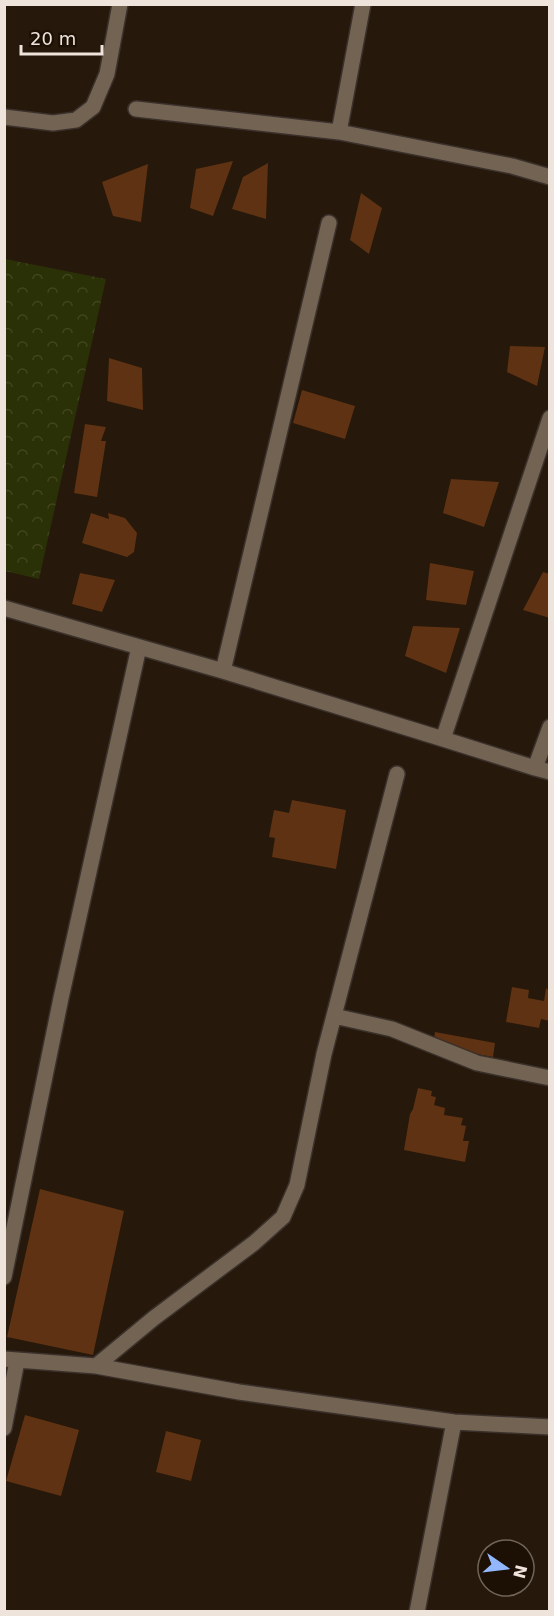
<svg xmlns="http://www.w3.org/2000/svg" width="554" height="1616" font-family="'DejaVu Sans',sans-serif">
<style>
.forest{fill:url(#forest-crowns)}
.building{fill:#5e3212}
.lines{fill:none;stroke-linecap:round;stroke-linejoin:round}
.street-casing{stroke:#3b312c;stroke-width:18}
.street{stroke:#736352;stroke-width:15}
</style>
<defs>
<pattern id="forest-crowns" width="20" height="18" patternUnits="userSpaceOnUse" patternTransform="scale(1.5)"><rect width="20" height="18" fill="#2b3106"/><path d="M2 6a3 3 0 1 1 6 0M12 15a3 3 0 1 1 6 0" fill="none" stroke="#40451e"/></pattern>
</defs>
<rect width="100%" height="100%" fill="#26180a"/>
<!-- forest -->
<path class="forest" d="M5,259L106,279L39,579L5,571Z"/>
<!-- building -->
<path class="building" d="M233,161L213,216L190,208L196,169Z
M268,163L266,219L232,209L243,177Z
M148,164L141,222L113,216L102,182Z
M361,193L382,208L369,254L350,240Z
M510,346L545,347L537,386L507,372Z
M109,358L142,368L143,410L107,401Z
M302,390L355,406L345,439L293,423Z
M85,424L106,427L101,441H106L97,497L74,493Z
M451,479L499,482L484,527L443,513Z
M91,513L109,519L108,513L125,518L137,533L134,552L127,557L82,543Z
M430,563L474,571L466,605L426,600Z
M543,572L550,574V618L523,610Z
M80,573L115,580L102,612L72,604Z
M413,626L460,628L446,673L405,656Z
M292,800L346,810L336,869L272,857L275,838L269,837L274,810L289,813Z
M512,987L529,990L528,998L544,1001L546,988L550,992V1021L541,1019L539,1028L506,1022Z
M435,1032L495,1043L493,1057L433,1046Z
M418,1088L432,1091L431,1096L436,1097L434,1105L445,1108L444,1115L463,1118L461,1125L466,1126L463,1141H469L465,1162L404,1150L410,1114L413,1109Z
M40,1189L124,1211L93,1355L7,1337Z
M25,1415L79,1430L61,1496L6,1481Z
M166,1431L201,1440L191,1481L156,1472Z"/>
<g class="lines">
<!-- street casing -->
<g class="street-casing">
<path id="street" d="M363,4L339,132L512,166L550,177
M136,109L339,132
M4,117L53,123L76,120L93,107L107,74L120,4
M4,608L223,671L443,739L550,418
M223,671L329,223
M550,727L535,768L550,772
M443,739L535,768
M334,1016L392,1029L477,1063L550,1078
M4,1277L61,998L139,647
M4,1359L96,1366L239,1392L454,1422L550,1427
M96,1366L154,1318L254,1243L283,1217L297,1185L324,1054L397,774
M4,1428L17,1361
M417,1612L454,1422"/>
</g>
<!-- street -->
<use href="#street" class="street"/>
</g>
<!-- border -->
<rect width="554" height="1616" fill="none" stroke="#eee4db" stroke-width="12"/>
<!-- north arrow -->
<g transform="translate(506 1568) rotate(104)"><circle r="28" fill="#1c0f03" stroke="#706459" stroke-width="1.5"/>
<path d="M0-4.5L10 22L0 15L-10 22Z" fill="#93b7fd"/>
<text y="-9" font-size="16" font-weight="bold" text-anchor="middle" fill="#eee4db">N</text>
</g>
<!-- scale -->
<path d="M21 45v9h81v-9" fill="none" stroke="#eee4db" stroke-width="3"/>
<text x="30" y="45" font-size="18" fill="#eee4db" stroke="#1c0f03" stroke-width="4.5" paint-order="stroke">20 m</text>
</svg>
